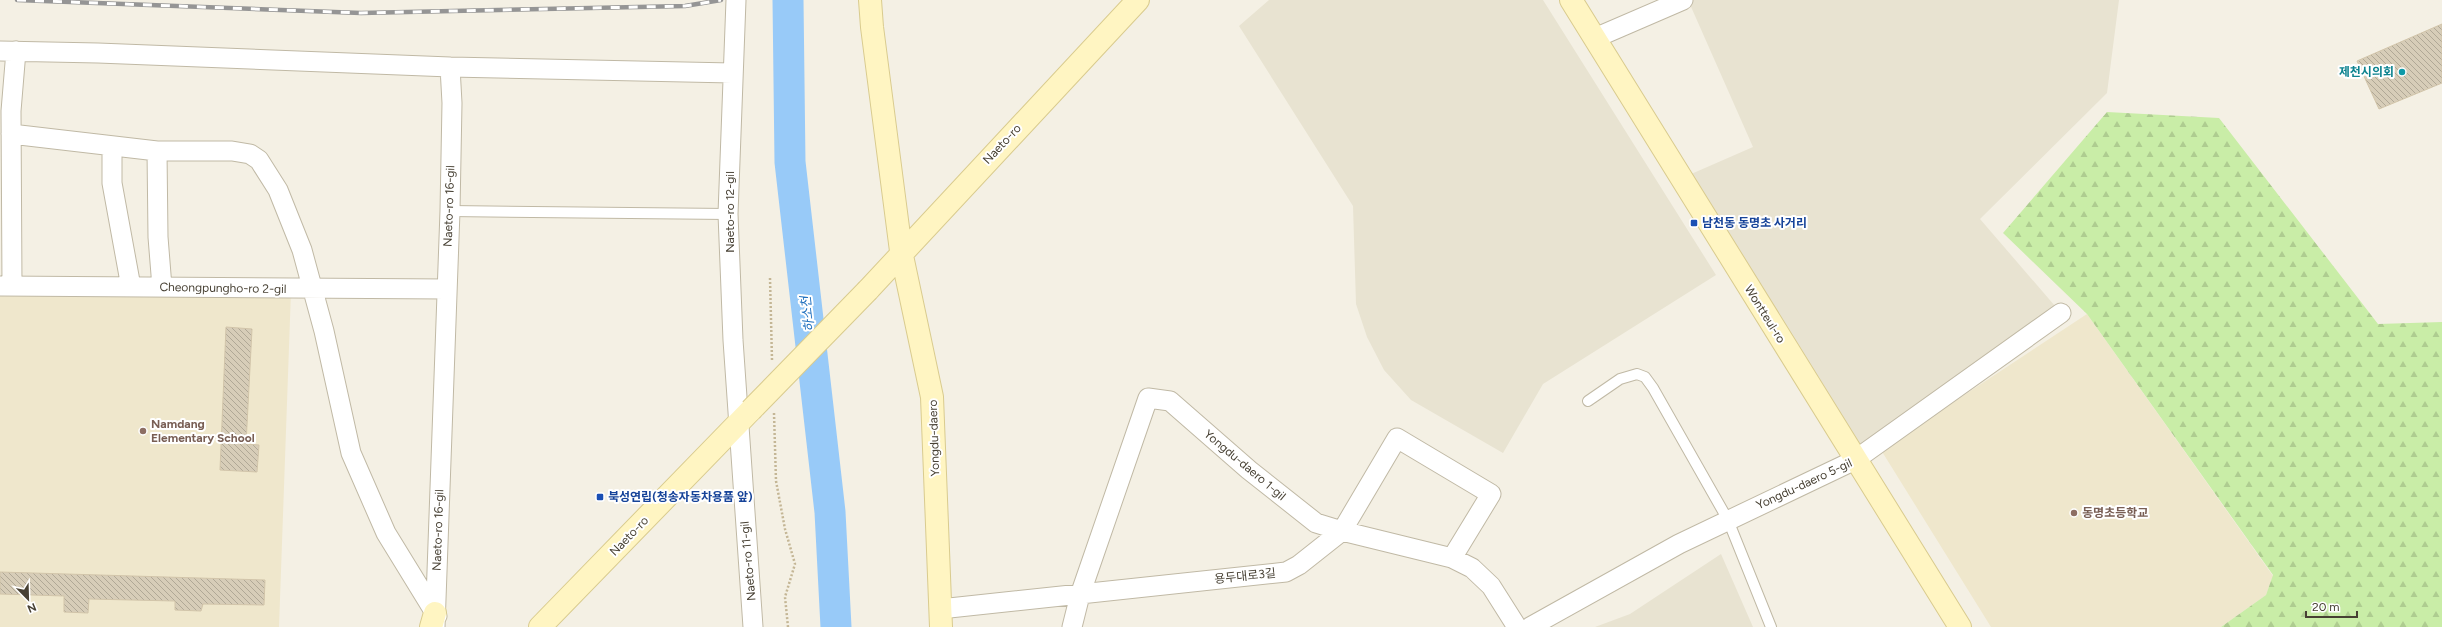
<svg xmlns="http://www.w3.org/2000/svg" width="2442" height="627" font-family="Figtree,'Noto Sans KR',sans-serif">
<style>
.residential{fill:#e8e3d1}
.education{fill:#efe7cc}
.forest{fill:url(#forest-firs)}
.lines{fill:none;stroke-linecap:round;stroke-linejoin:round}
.river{stroke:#98caf8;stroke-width:31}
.building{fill:url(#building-back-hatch);stroke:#d2c5aa}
.lane-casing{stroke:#c0b9a5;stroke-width:12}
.street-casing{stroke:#c0b9a5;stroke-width:21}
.secondary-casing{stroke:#d9cb8e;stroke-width:24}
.path{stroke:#c4b695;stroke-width:2.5;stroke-dasharray:2 2;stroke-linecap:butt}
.lane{stroke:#fff;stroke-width:10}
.street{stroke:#fff;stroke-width:19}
.secondary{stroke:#fff5c2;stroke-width:22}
.rail-casing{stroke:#959595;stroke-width:4.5}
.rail{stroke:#fff;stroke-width:3;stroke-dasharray:9;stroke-linecap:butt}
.secondary-bridge-casing{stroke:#d9cb8e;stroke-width:24;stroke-linecap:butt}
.secondary-bridge{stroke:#fff5c2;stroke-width:22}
.culture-dot{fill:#0f9aa8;stroke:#fff;stroke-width:1.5}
.transit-dot{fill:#1a4fb4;stroke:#fff;stroke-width:1.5}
.education-dot{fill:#8d6e63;stroke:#fff;stroke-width:1.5}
.labels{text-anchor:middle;stroke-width:4;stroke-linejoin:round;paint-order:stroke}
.culture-label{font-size:12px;font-weight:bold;fill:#0d838f;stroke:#fff;text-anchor:end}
.street-label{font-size:12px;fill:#474033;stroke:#fff}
.transit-label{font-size:12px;font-weight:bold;fill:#164399;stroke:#fff;text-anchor:start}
.education-label{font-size:12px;font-weight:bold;fill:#785e54;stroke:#fff;text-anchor:start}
.water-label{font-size:13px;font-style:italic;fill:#2170be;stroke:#fff}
</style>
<defs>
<pattern id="forest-firs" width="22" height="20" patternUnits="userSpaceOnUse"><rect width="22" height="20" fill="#c9eda7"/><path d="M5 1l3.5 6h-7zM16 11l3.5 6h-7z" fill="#aecc90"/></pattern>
<pattern id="building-back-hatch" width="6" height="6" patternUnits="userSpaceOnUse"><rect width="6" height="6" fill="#d7cdb8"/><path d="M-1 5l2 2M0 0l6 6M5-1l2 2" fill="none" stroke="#b0a896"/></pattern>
</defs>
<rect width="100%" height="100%" fill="#f4f0e4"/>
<!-- residential -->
<path class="residential" d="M1269,0H1543L1716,275L1543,384L1503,453L1411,400L1384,370L1367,337L1356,304L1353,206L1239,26Z
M1688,0H2119L2107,93L1980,219L2061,313L1855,460L1682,178L1753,147Z
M1721,554L1753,627H1595L1630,614Z"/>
<!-- education -->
<path class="education" d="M291,291L279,627H0V293Z
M2087,314L2273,576L2266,595L2221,627H1991L1881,450Z"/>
<!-- forest -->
<path class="forest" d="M2107,112L2219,118L2378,324L2442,322V627H2221L2266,595L2273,575L2087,314L2003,233Z"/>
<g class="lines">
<!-- river -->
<path class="river" d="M788,0L790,162L830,512L836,627"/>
</g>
<!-- building -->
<path class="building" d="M2442,24V83L2379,109L2357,61Z
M226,327L252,329L246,444L259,445L257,472L220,470Z
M0,572L265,580L264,605L203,604L201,611L175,610V601L89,599L88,613L64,612V596L0,594Z"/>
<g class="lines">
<!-- lane casing -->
<g class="lane-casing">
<path id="lane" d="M450,211L728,214
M1588,401L1620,379L1637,374L1645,377L1653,388L1728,520L1771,627"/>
</g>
<!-- street casing -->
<g class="street-casing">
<path id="street" d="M736,0L728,214L733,340L753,627
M1595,38L1683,0
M0,51L98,53L450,67
M11,134L157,151H232L250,154L259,160L278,190L302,250L324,331L351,453L386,533L437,616
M112,146V183L131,287
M157,151L158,237L162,287
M0,286L447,289
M12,286L11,111L16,51
M940,609L1286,572L1299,565L1342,531L1397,438L1491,494L1452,558
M435,627L450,211L452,103L450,67L732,73
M1072,627L1080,595L1148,398L1170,401L1249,470L1316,523L1342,531L1452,558L1472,568L1491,586L1517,627
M1530,627L1679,544L1855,460L2061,313"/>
</g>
<!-- secondary casing -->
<g class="secondary-casing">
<path id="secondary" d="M870,0L872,27L901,251L932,397L941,627
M1571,0L1960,627
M868,290L1138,0
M431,627L435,613
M540,627L751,410"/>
</g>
<!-- path -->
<path class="path" d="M770,278L772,360
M774,413L776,481L785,529L795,564L785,597L788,627"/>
<!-- lane -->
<use href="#lane" class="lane"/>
<!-- street -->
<use href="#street" class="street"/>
<!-- secondary -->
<use href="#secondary" class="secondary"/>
<!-- rail casing -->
<g class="rail-casing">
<path id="rail" d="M17,0L361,13L685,6L721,0"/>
</g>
<!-- rail -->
<use href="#rail" class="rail"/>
<!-- secondary-bridge casing -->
<g class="secondary-bridge-casing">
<path id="secondary-bridge" d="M751,410L868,290"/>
</g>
<!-- secondary-bridge -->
<use href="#secondary-bridge" class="secondary-bridge"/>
</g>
<!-- markers -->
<circle class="culture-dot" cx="2402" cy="72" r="4"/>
<g class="transit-dot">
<rect x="1690" y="219" width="8" height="8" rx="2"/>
<rect x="596" y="493" width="8" height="8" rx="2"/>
</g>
<g class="education-dot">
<circle cx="143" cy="431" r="4"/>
<circle cx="2074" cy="513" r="4"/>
</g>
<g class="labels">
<!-- culture labels -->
<g class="culture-label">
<text x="2394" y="76">제천시의회</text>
</g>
<!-- street labels -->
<g class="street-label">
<text transform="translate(1002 144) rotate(-47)" y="4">Naeto-ro</text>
<text transform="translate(449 206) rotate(-88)" y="4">Naeto-ro 16-gil</text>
<text transform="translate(730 212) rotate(-90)" y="4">Naeto-ro 12-gil</text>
<text transform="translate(223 288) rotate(1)" y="4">Cheongpungho-ro 2-gil</text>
<text transform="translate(1765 314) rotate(58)" y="4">Wontteul-ro</text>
<text transform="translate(934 438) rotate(-92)" y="4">Yongdu-daero</text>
<text transform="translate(1245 465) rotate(40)" y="4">Yongdu-daero 1-gil</text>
<text transform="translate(1804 484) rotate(-25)" y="4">Yongdu-daero 5-gil</text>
<text transform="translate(438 530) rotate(-88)" y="4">Naeto-ro 16-gil</text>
<text transform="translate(629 536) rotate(-46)" y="4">Naeto-ro</text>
<text transform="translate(748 561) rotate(-95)" y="4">Naeto-ro 11-gil</text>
<text transform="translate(1245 576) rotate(-6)" y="4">용두대로3길</text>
</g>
<!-- transit labels -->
<g class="transit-label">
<text x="1702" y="227">남천동 동명초 사거리</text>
<text x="608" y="501">북성연립(청송자동차용품 앞)</text>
</g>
<!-- education labels -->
<g class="education-label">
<text x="151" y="428">Namdang<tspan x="151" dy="14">Elementary School</tspan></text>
<text x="2082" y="517">동명초등학교</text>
</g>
<!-- water labels -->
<g class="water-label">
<text transform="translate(807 314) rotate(-97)" y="5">하소천</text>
</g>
</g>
<!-- north arrow -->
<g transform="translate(28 599) rotate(157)" stroke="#ffffff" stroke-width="3" paint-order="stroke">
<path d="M0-3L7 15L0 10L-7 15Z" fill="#474033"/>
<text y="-6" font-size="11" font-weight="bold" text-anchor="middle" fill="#474033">N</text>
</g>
<!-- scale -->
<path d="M2306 611v6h51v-6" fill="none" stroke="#474033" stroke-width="2"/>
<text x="2312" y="611" font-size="12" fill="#474033" stroke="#ffffff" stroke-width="3" paint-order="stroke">20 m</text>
</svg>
